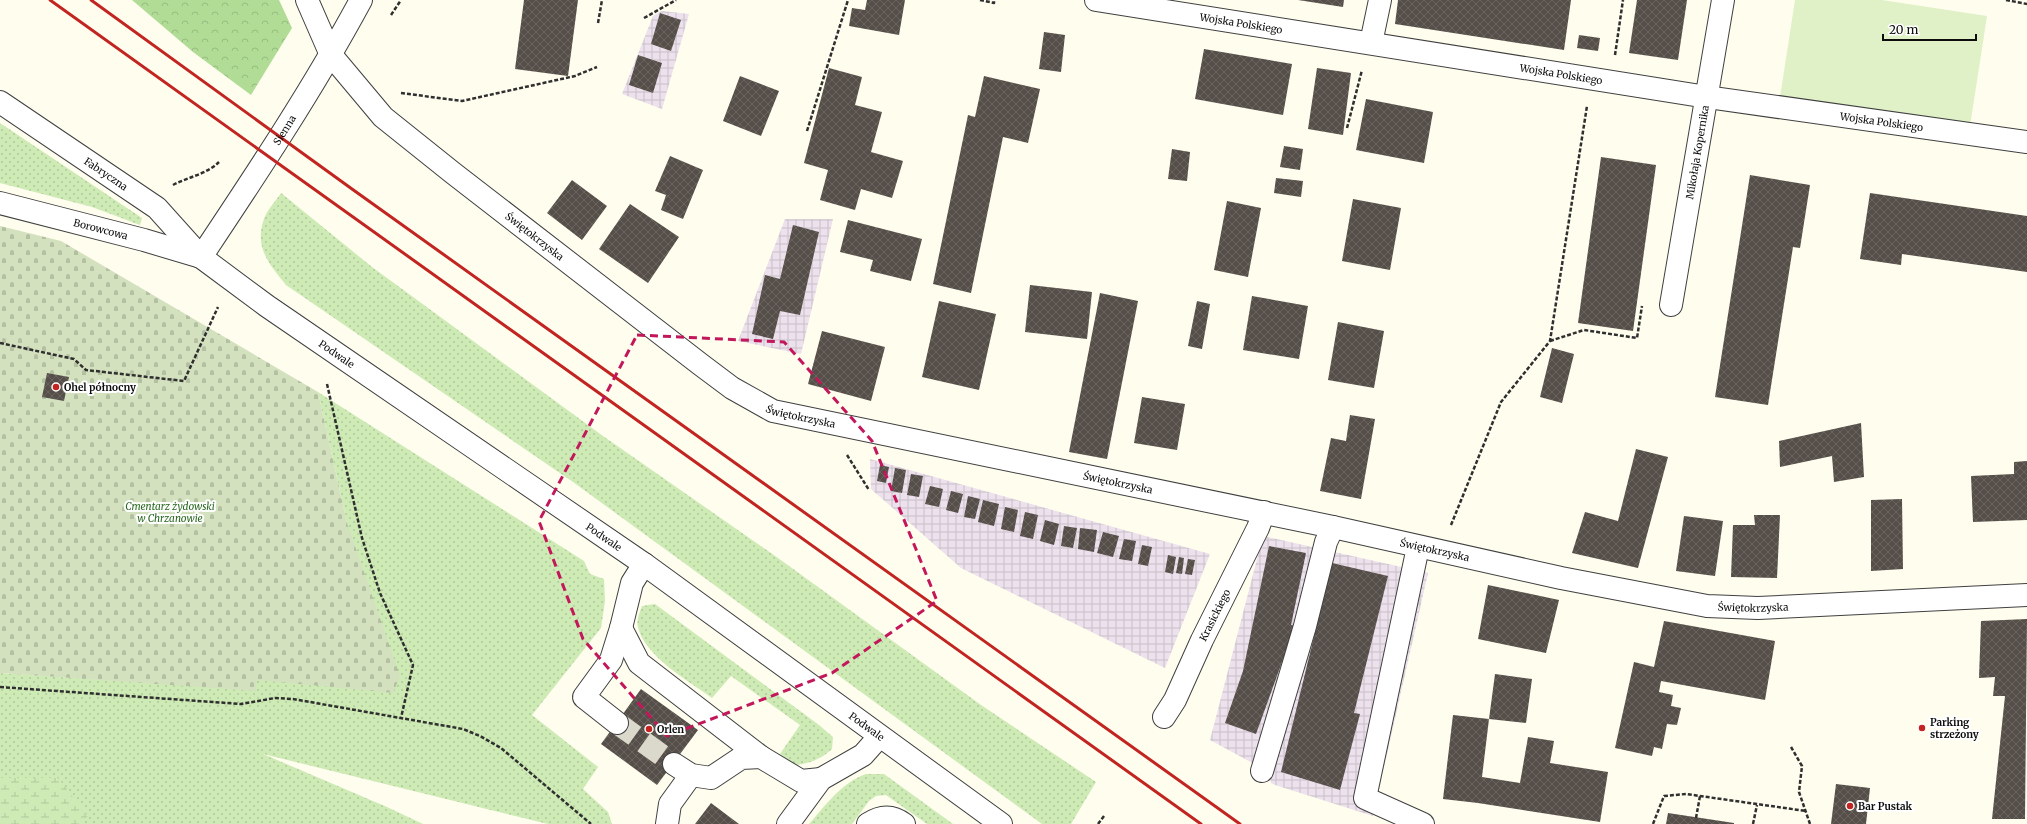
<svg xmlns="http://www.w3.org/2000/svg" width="2027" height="824" font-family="Merriweather,serif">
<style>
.industrial{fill:url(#industrial-grid)}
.grass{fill:url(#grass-dots)}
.forest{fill:url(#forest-crowns)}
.wetland{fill:url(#wetland-marsh)}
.cemetery{fill:url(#cemetery-stones)}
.pitch{fill:#e0f1c8}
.building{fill:url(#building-cross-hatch)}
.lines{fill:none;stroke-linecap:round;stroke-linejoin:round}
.minor-tunnel{stroke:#dbd9cc;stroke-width:22;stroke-dasharray:22 11;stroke-linecap:butt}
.minor-casing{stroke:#404040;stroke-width:24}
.path{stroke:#2f2f2f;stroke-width:2.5;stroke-dasharray:4 2;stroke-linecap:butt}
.minor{stroke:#fff;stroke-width:22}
.rail{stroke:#c22521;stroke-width:3}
.marked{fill:none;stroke:#c2185b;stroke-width:3;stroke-dasharray:8 5;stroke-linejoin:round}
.poi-dot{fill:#c22521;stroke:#fff;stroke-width:1.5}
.labels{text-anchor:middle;stroke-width:4;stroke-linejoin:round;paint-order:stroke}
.street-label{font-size:10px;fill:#0d0d0d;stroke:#fff}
.poi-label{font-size:10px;font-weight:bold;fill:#0d0d0d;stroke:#fff;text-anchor:start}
.park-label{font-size:10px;font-style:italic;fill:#26671c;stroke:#fff}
</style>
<defs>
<pattern id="industrial-grid" width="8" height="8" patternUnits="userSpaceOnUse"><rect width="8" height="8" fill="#ece1ec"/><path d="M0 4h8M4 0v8" fill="none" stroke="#c9c0c9"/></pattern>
<pattern id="grass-dots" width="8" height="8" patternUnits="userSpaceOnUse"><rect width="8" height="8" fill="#ceebb6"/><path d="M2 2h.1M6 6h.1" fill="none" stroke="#b0c89b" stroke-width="1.8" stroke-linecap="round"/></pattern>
<pattern id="forest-crowns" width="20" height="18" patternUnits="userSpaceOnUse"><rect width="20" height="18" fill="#b0dc95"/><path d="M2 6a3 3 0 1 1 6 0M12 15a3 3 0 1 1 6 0" fill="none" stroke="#96bc7f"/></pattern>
<pattern id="wetland-marsh" width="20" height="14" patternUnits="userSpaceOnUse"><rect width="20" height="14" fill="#ceebb6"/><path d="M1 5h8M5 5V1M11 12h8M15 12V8" fill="none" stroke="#b0c89b"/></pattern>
<pattern id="cemetery-stones" width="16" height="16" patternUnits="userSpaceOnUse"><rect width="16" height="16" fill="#d3e1be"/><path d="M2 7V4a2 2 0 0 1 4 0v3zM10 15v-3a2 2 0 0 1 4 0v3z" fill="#b4c0a2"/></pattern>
<pattern id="building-cross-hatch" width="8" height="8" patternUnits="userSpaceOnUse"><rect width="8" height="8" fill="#564f49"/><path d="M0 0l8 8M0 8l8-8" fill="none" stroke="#69645f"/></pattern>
</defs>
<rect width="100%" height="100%" fill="#fffdee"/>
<!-- industrial -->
<path class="industrial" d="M662,11L689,14L662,109L622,94L653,16Z
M785,219H833L801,354L738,341Z
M870,459L1210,554L1165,668L961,568L871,489Z
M1263,536L1428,573L1373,816L1275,785L1271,783L1269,772L1210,740Z"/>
<!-- grass -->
<path class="grass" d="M0,123L142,218L140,225L92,207L0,183Z
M281,193L372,267L603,436L778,558L981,705L1096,782L1071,824H1042L573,482L286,285C270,265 255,249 263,222C265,212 276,201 281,193Z
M318,392L584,561L590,574L604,579L605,601L601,628L532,715L598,767L583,789L608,812L612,824H548L263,754L387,807L423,824H0V673L256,690V680L347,523Z
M655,604L819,725L833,737L832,749C821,759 811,763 796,765L780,754L800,725L731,676L712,698C689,681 645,657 638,627C636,620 640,612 642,606Z
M866,774H884L953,824H927L886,795L876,796L869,801L852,824H809C826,805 841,783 866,774Z"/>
<!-- forest -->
<path class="forest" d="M132,0H279L292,28L251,95L193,52Z"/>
<!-- wetland -->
<path class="wetland" d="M0,778H58L88,816L78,824H0Z"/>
<!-- cemetery -->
<path class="cemetery" d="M0,226L61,241L318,392L347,523L400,676L393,693L257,680L256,691L0,673Z"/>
<!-- pitch -->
<path class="pitch" d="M1795,0H1882L1987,16L1970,126L1780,97Z"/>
<!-- building -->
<path class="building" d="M524,0H578L568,76L515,69Z
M867,0H905L899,35L849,26L852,8L865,10Z
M1298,0H1344L1343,7Z
M1398,0H1571L1564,50L1395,24Z
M1637,0H1687L1678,60L1629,53Z
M660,13L681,20L671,51L651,44Z
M1044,32L1065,35L1061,72L1039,69Z
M1579,35L1600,38L1598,51L1577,48Z
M1204,49L1292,64L1283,115L1195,99Z
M638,55L662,63L653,93L629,85Z
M829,68L862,77L855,105L882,112L871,152L903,161L892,198L861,189L855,210L820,200L828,170L804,163Z
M1317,68L1351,73L1343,135L1308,129Z
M740,76L779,91L761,136L723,121Z
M984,76L1040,89L1028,143L1003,137L971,293L933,284L968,115L975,117Z
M1366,99L1433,112L1424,163L1356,150Z
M1284,146L1303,149L1300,170L1280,167Z
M1172,149L1190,152L1187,181L1168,179Z
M670,156L703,170L683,219L661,210L666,195L655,191Z
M1601,157L1656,165L1633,331L1578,323Z
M1750,175L1810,185L1800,248L1793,247L1768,405L1715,397Z
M1276,178L1303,181L1301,197L1274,193Z
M572,180L607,206L582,240L547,213Z
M1870,193L2027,216V272L1902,254L1901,265L1860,259Z
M1353,199L1401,208L1390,270L1342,261Z
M1227,201L1261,208L1248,277L1214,270Z
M630,204L679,237L648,283L599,249Z
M848,220L922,239L911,281L870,271L873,260L840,252Z
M793,225L819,232L800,315L780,311L773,339L752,334L765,275L780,279Z
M1030,285L1092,292L1087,339L1025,332Z
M1100,293L1138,301L1107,459L1069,452Z
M1252,296L1308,306L1299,359L1243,350Z
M939,301L996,314L979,390L922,377Z
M1197,301L1210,304L1202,349L1188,346Z
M1338,322L1384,331L1374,388L1328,380Z
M822,331L885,347L871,401L808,384Z
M1552,348L1574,354L1562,403L1540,397Z
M47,373L69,377L64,401L42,397Z
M1142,397L1185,404L1177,450L1134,443Z
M1350,415L1375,419L1361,499L1320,491L1331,438L1346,441Z
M1861,423L1864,477L1834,482L1832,456L1780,467L1779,441Z
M1636,449L1668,457L1638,568L1572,553L1585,512L1618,521Z
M2027,461V520L1973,522L1971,476L2014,474V462Z
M880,465L889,467L886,483L877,481Z
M895,468L906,470L902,493L891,491Z
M911,474L923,476L919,497L907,495Z
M930,486L943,489L939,507L925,504Z
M951,491L963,494L958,513L946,510Z
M968,496L980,499L975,519L964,517Z
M1902,499L1903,569L1871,571V500Z
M983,500L999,504L994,526L978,522Z
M1005,507L1018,510L1014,532L1001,529Z
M1025,512L1038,515L1033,539L1020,536Z
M1754,515H1780L1777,578L1731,577L1733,525H1755Z
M1684,516L1723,521L1715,576L1676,571Z
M1045,520L1059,524L1054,545L1040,541Z
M1064,526L1077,528L1073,548L1061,546Z
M1080,528L1097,530L1094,552L1078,549Z
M1103,532L1119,536L1113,557L1097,553Z
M1124,539L1136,541L1132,561L1119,559Z
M1142,545L1152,547L1148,566L1138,564Z
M1269,546L1306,553L1291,625L1295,626L1256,734L1225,723L1243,671Z
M1168,555L1176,557L1173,574L1165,572Z
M1179,557L1184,558L1182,574L1176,573Z
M1188,559L1195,560L1192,575L1185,574Z
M1332,563L1388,576L1354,713L1360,714L1340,790L1281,772Z
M1488,585L1559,600L1546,653L1478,639Z
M2027,619L2025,819H1992L2005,696H1993L1995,677L1979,678L1981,621Z
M1664,621L1775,641L1765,700L1661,681L1659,692L1673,695L1671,706L1681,708L1677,725L1667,724L1662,749L1654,747L1652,756L1615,748L1634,662L1654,667Z
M1495,674L1532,679L1526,723L1489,719L1482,777L1520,783L1528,737L1554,741L1550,763L1608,772L1600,822L1478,803L1443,799L1453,715L1489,719Z
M641,689L698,730L657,785L601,744Z
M1836,784L1870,788L1866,824H1831Z
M711,803L739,824H695Z
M1668,813L1734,823V824H1666Z"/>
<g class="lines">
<!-- minor-tunnel -->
<path class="minor-tunnel" d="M617,723L674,764"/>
<!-- minor casing -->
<g class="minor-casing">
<g id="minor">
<path id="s1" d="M307,0L331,55L383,117L453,173L700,364L732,388L773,411L1333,527L1561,578L1707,606L1758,608L2027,595"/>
<path id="s2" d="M1096,0L1707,97L2027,142"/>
<path d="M1371,43L1380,0"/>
<path id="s3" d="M0,102L157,208L201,257L267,306L644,564L1001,824"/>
<path id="s4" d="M0,203L144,240L201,257"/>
<path id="s5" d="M201,257C257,173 313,89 361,0"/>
<path id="s6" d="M1671,305L1723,0"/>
<path d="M1418,547L1365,798L1423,824"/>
<path d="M621,628L639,663L761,757"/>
<path id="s7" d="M1164,717L1175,700L1202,640L1258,528L1264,512"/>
<path d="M617,723L584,697L611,660L621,628L632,583L644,564"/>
<path d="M674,764L691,775L711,778L741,758L761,757L801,781L821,779"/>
<path d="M1262,771L1305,626L1326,542L1333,527"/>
<path d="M667,824L670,804L691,775"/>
<path d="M788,824L821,779L863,755L879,737"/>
<path d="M868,824C880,816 892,815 904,824"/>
</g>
</g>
<!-- path -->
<path class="path" d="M980,0L994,3V0
M2006,0L2027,4
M391,15L401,0
M644,18L676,0
M598,23L602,0
M1615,55L1623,0
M401,93L462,101L575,76L597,67
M1347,128L1362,70
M807,131L848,0
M173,185C188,177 207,174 219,162
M1550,341L1584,330L1637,338L1642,306
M0,343L74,359L86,370L184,381L218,307
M327,384L362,538L380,593L413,665L401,718
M847,455L869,490
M1451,525L1501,402L1550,341L1587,106
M0,687L241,704L275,698L293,699L463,729L480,736L501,748L591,824
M1791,747L1802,766L1799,792L1810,824
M1696,818L1700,796
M1098,824L1104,816
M1653,824L1664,796L1686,794L1806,811
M1753,824L1757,805"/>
<!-- minor -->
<use href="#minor" class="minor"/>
<!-- rail -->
<path class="rail" d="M50,0L1201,824
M91,0L352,189L1240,824"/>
</g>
<!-- marked area -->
<path class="marked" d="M637,335L784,342L872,441L937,601L832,673L667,736L583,639L539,521Z"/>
<!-- markers -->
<g class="poi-dot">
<circle cx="56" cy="387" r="4"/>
<circle cx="1922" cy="728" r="4"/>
<circle cx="649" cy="729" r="4"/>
<circle cx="1850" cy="806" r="4"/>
</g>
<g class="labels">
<!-- street labels -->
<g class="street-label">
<text dy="4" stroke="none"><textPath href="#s2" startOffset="147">Wojska Polskiego</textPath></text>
<text dy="4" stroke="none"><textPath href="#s2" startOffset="471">Wojska Polskiego</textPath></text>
<text dy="4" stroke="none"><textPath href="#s2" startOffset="795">Wojska Polskiego</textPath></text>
<text dy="4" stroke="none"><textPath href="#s5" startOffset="152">Sienna</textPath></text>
<text dy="4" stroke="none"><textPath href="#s6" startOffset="155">Mikołaja Kopernika</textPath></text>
<text dy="4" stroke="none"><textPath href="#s3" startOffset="128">Fabryczna</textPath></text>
<text dy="4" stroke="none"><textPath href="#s4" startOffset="104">Borowcowa</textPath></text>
<text dy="4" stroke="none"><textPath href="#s1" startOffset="334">Świętokrzyska</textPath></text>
<text dy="4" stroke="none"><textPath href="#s3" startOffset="422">Podwale</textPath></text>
<text dy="4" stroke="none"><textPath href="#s1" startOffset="658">Świętokrzyska</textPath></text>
<text dy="4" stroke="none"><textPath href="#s1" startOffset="982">Świętokrzyska</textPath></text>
<text dy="4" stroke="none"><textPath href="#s3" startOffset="746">Podwale</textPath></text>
<text dy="4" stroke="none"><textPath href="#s1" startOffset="1306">Świętokrzyska</textPath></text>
<text dy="4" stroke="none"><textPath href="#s1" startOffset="1630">Świętokrzyska</textPath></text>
<text dy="4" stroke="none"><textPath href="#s7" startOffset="114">Krasickiego</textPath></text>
<text dy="4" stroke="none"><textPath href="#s3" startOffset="1070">Podwale</textPath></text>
</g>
<!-- poi labels -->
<g class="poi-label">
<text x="64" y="391">Ohel północny</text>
<text x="1930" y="726">Parking<tspan x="1930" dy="12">strzeżony</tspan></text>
<text x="657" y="733">Orlen</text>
<text x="1858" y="810">Bar Pustak</text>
</g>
<!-- park labels -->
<g class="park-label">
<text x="170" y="510">Cmentarz żydowski<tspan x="170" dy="12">w Chrzanowie</tspan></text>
</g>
</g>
<!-- scale -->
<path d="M1883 34v6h93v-6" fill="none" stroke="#0d0d0d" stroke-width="2"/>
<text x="1889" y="34" font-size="12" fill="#0d0d0d" stroke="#ffffff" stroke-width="3" paint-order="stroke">20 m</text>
</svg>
